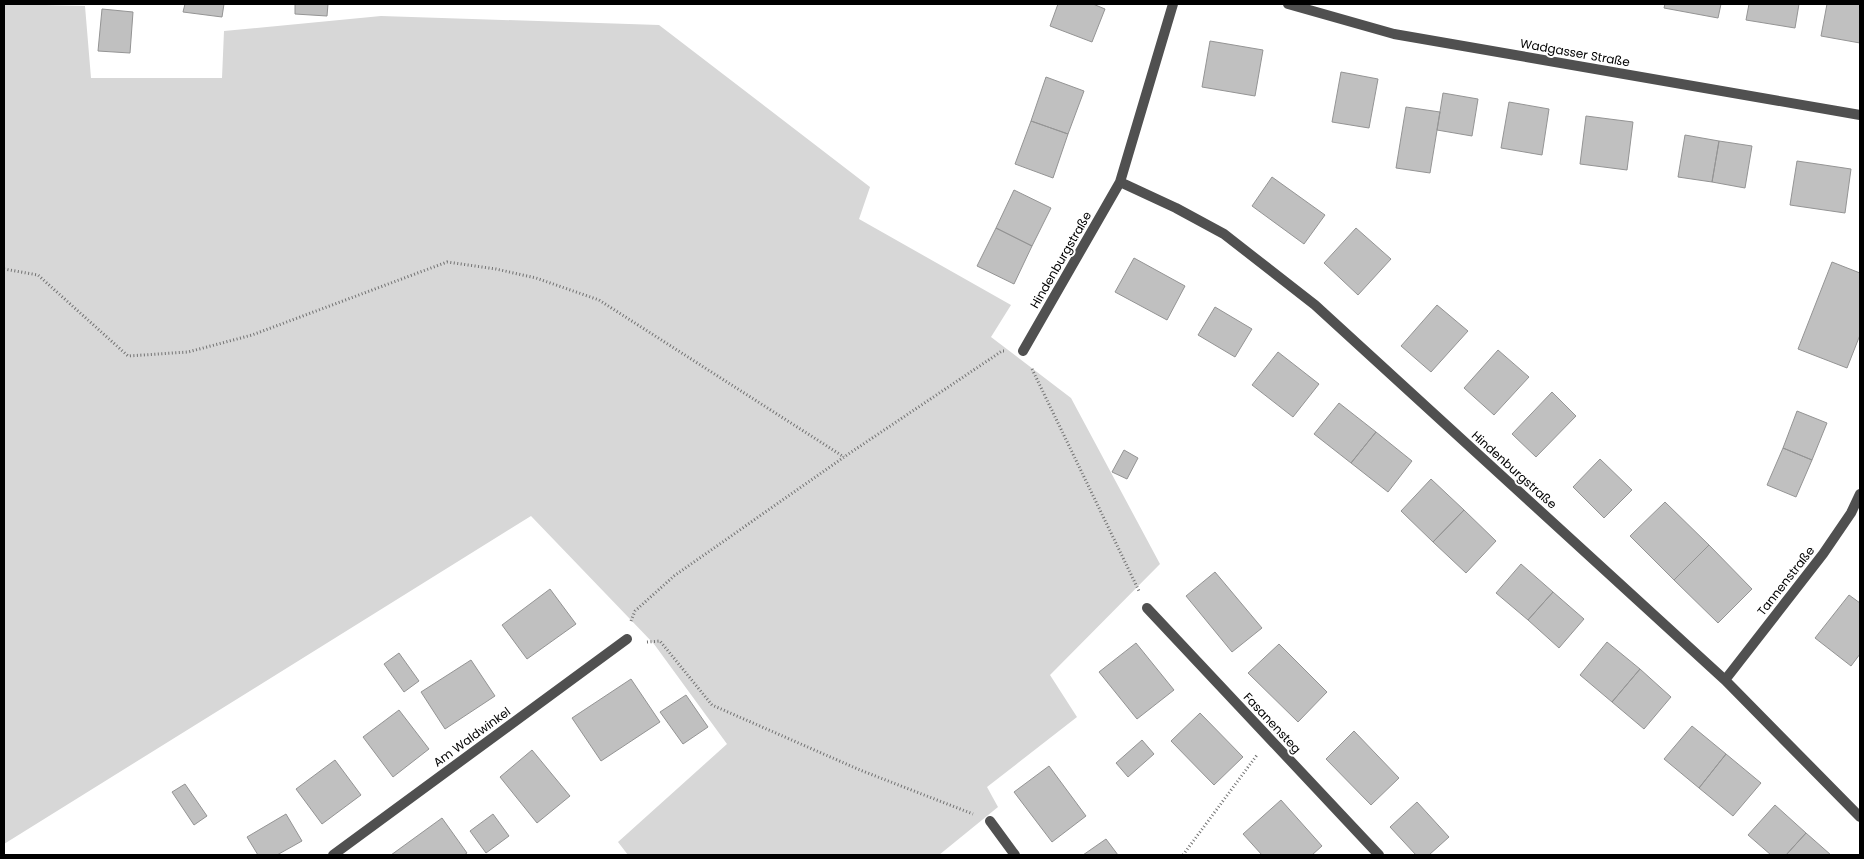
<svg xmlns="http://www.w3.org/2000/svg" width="1864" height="859" font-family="Poppins,sans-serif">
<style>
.green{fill:#d7d7d7}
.building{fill:#c0c0c0;stroke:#949494}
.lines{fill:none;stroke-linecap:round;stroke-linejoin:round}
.path{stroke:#727272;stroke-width:3;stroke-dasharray:1 2.5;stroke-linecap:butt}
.street{stroke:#505050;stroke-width:10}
.labels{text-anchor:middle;stroke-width:4;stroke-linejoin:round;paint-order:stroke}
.street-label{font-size:12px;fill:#000;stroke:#fff}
</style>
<rect width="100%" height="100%" fill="#fff"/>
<!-- green -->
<path class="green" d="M4,4L85,6L91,78H222L224,31L381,16L659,25L870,187L859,219L1011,305L991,337L1071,398L1160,564L1050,675L1077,717L987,787L998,807L939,855H628L618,842L727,744L654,644L531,516L4,844Z"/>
<!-- building -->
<path class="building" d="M185,4H224L222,17L183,12Z
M295,4H328L327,16L295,14Z
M1058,4H1093L1105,9L1092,42L1050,26Z
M1665,4H1721L1718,18L1664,8Z
M1749,4H1799L1795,28L1746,20Z
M1827,4H1860V43L1821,36Z
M102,9L133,12L130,53L98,51Z
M1210,41L1263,50L1255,96L1202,87Z
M1341,72L1378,79L1369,128L1332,122Z
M1046,77L1084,91L1068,134L1031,121Z
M1443,93L1478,99L1472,136L1437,130Z
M1509,102L1549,109L1542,155L1501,148Z
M1406,107L1440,112L1430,173L1396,168Z
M1586,116L1633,122L1627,170L1580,164Z
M1031,121L1068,134L1053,178L1015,164Z
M1685,135L1719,141L1712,182L1678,177Z
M1719,141L1752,146L1745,188L1712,182Z
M1797,161L1851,169L1845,213L1790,205Z
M1272,177L1325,215L1304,244L1252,206Z
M1014,190L1051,208L1032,246L996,228Z
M996,228L1032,246L1014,284L977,266Z
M1356,228L1391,259L1358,295L1324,263Z
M1134,258L1185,286L1167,320L1115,292Z
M1832,262L1860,273V335L1847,368L1798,349Z
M1437,305L1468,331L1431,372L1401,346Z
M1215,307L1252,329L1235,357L1198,335Z
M1498,350L1529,377L1494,415L1464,388Z
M1278,352L1319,384L1293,417L1252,385Z
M1552,392L1576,416L1536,457L1512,434Z
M1339,403L1376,432L1351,463L1314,434Z
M1797,411L1827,423L1812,460L1783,448Z
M1376,432L1412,461L1388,492L1351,463Z
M1783,448L1812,460L1796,497L1767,485Z
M1124,450L1138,458L1127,479L1112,472Z
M1600,459L1632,490L1604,518L1573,487Z
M1431,479L1464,510L1433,542L1401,511Z
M1665,502L1709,545L1674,580L1630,536Z
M1464,510L1496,541L1466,573L1433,542Z
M1709,545L1752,589L1718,623L1674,580Z
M1521,564L1553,592L1528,620L1496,593Z
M1215,572L1262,628L1232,652L1186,596Z
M550,589L576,624L527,659L502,625Z
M1553,592L1584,619L1559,648L1528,620Z
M1849,595L1860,603V654L1851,666L1815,638Z
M1607,642L1640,669L1612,702L1580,675Z
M1136,643L1174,690L1137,719L1099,672Z
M1279,644L1327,692L1298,722L1248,673Z
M399,653L419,681L404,692L384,664Z
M471,660L495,696L445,729L421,692Z
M1640,669L1671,697L1644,729L1612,702Z
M631,679L660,722L601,761L572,718Z
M686,695L708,727L683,744L660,712Z
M399,710L429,749L393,777L363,737Z
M1200,713L1243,757L1214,785L1171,741Z
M1692,726L1726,754L1699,788L1664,759Z
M1354,731L1399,778L1371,805L1326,759Z
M1142,740L1154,754L1128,777L1116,763Z
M532,750L570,796L537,823L500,777Z
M1726,754L1761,783L1733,816L1699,788Z
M335,760L361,795L322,824L296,789Z
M1049,766L1086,816L1052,842L1014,792Z
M185,784L207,816L194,825L172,792Z
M1281,800L1322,846L1312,855H1262L1243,834Z
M1417,802L1449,837L1429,855H1416L1390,827Z
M1775,805L1806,833L1786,855H1771L1748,835Z
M286,814L302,841L277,855H258L247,837Z
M493,814L509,836L486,853L470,831Z
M442,818L467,853L464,855H391Z
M1806,833L1831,855H1786Z
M1106,839L1118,855H1083Z"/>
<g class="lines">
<!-- path -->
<path class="path" d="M4,269L38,275L128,356L188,352L252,335L447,262L496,269L536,278L599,300L844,457
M1032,369L1139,591
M631,621L635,611L674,576L844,457L1002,351H1004
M647,642L660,641L712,705L860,770L973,814
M1183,855L1257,755"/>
<!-- street -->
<path class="street" d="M1173,4L1120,182L1176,208L1224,234L1315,305L1725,680L1860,817
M1288,4L1394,34L1860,115
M1023,351L1120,182
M1147,608L1379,855
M1725,680L1823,554L1851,513L1860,494
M990,821L1015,855
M333,855L627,639"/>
</g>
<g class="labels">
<!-- street labels -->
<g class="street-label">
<text transform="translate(1575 53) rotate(10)" y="4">Wadgasser Straße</text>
<text transform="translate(1061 260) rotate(-60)" y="4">Hindenburgstraße</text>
<text transform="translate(1514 470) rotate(42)" y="4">Hindenburgstraße</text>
<text transform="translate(1786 581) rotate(-52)" y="4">Tannenstraße</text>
<text transform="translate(1272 723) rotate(47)" y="4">Fasanensteg</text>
<text transform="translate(472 737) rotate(-36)" y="4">Am Waldwinkel</text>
</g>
</g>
<!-- border -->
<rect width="1864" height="859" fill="none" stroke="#000000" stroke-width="10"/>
</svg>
